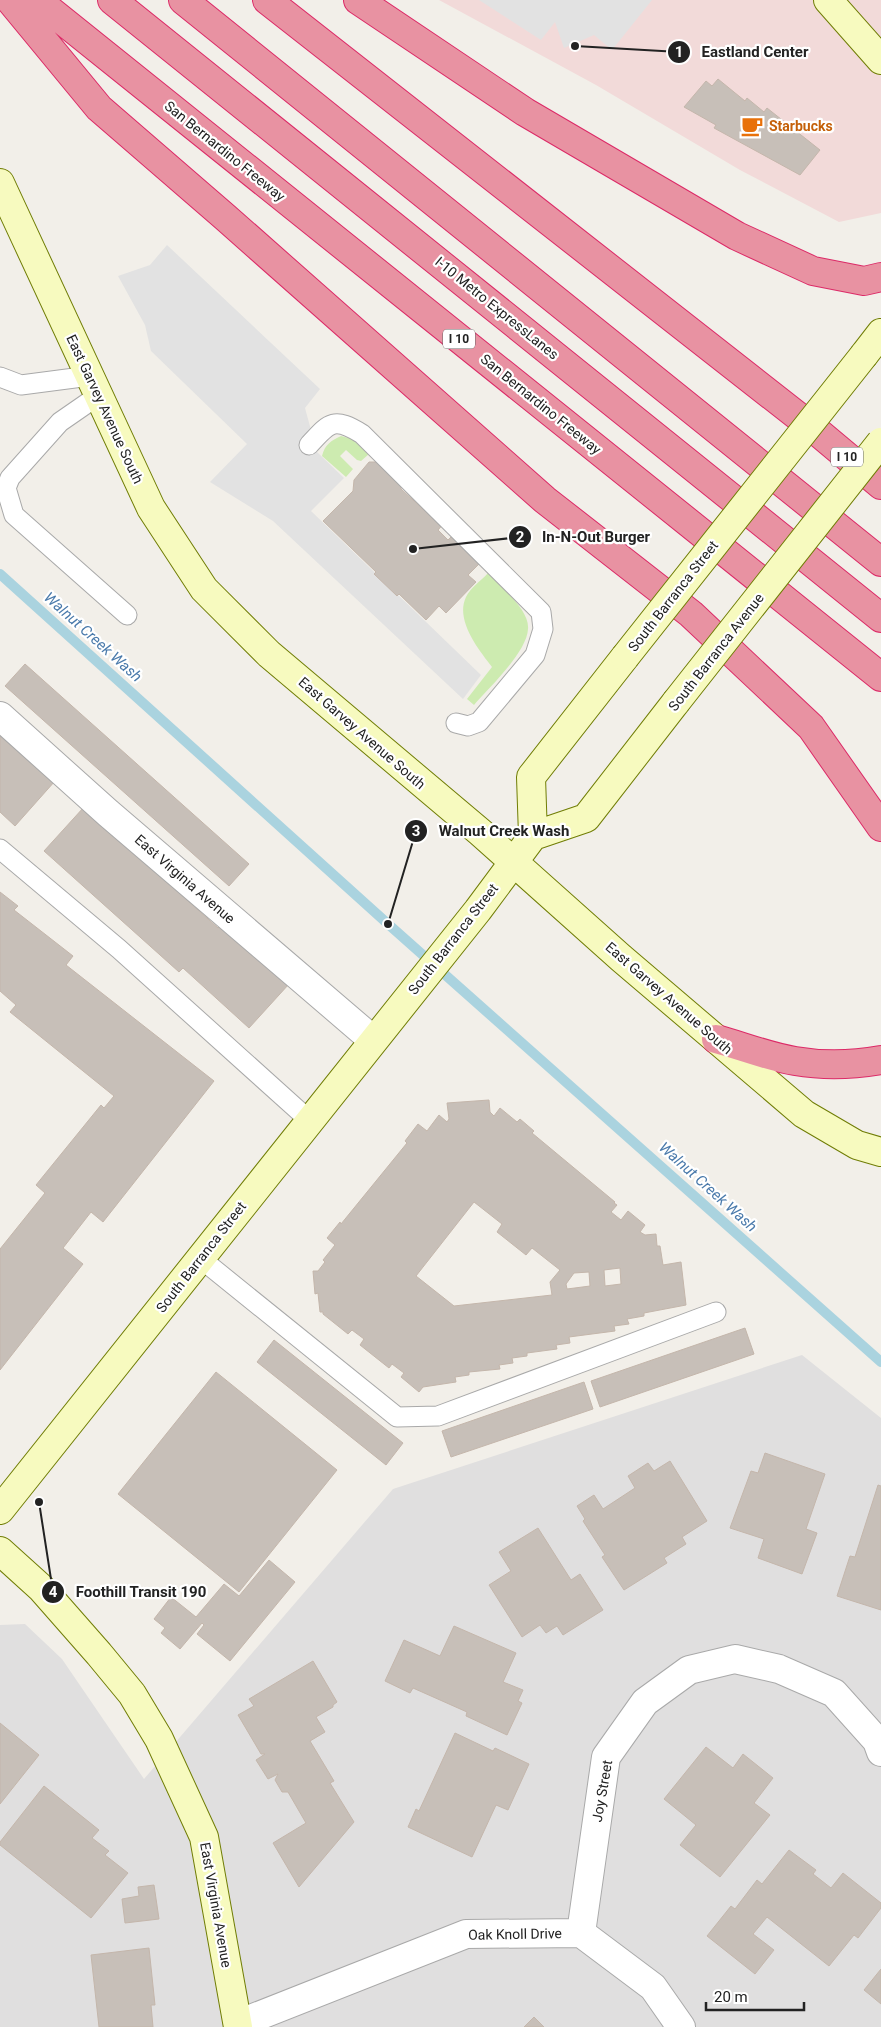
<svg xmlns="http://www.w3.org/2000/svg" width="881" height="2027" font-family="Roboto,sans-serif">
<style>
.residential{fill:#e0dfdf}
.commercial{fill:#f2dad9}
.grass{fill:#cdebb0}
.parking{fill:#e2e2e2}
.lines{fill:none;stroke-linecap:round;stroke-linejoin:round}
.stream{stroke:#aad3df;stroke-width:10}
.building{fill:#c7bfb8;stroke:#c4b6ab;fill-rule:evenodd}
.lane-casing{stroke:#a9a9a9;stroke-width:21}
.street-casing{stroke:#a9a9a9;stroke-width:30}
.secondary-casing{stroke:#707d05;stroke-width:30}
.highway-casing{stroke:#dc2a67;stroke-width:30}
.lane{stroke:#fff;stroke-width:19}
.street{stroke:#fff;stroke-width:28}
.secondary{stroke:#f7fabf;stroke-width:28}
.highway{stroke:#e892a2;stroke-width:28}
.secondary-bridge-casing{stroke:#707d05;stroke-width:30;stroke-linecap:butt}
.secondary-bridge{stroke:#f7fabf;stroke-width:28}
.labels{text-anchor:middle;stroke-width:4.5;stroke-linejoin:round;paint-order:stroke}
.shield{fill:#fff;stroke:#646464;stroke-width:1}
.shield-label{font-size:12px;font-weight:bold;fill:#222}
.food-label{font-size:14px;font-weight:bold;fill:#c56008;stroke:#fff;text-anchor:start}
.street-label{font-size:14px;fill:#222;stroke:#fff}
.water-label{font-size:15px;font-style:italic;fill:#4a7aab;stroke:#fff}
.leader{fill:none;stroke:#222;stroke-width:2}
.callout-dot{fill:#222;stroke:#fff;stroke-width:2}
.mark-label{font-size:15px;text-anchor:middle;font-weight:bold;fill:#fff}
.callout-label{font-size:15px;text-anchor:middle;font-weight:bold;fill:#222;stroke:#fff;stroke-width:4.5;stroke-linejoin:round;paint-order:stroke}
</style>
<rect width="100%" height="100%" fill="#f2efe9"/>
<!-- residential -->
<path class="residential" d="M802,1355L881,1418V2027H0V1625L25,1624L62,1659L144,1779L393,1489Z"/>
<!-- commercial -->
<path class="commercial" d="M439,0H881V213L839,222L740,170L596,85Z"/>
<!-- grass -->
<path class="grass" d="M341,436L352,439L369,454L361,461L357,460L346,450L340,456L353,469L346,477L322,456C325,444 331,441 341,436Z
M488,573C500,586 530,610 528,629C527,652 489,688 474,705L467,699L492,667C478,649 455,620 466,597C470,588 482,580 488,573Z"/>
<!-- parking -->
<path class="parking" d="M479,0H652L612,50L594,35L564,48L555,22L541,40Z
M167,245L320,389L305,408L317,452L344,478L311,511L481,675L463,699L273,521L210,482L247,444L151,351L145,325L118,276L150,265Z"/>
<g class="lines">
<!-- stream -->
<path class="stream" d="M0,574L388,924L881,1362"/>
</g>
<!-- building -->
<path class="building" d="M718,79L745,101L747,98L764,112L767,108L820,150L800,175L714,128L716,125L684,107L706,81L712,86Z
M369,462H382L401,479V489L425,511L429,506L445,522L438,530L448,540L456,532L484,559L468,575L476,582L446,613L439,606L426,620L399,594L397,596L374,574L376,572L323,521L353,491L354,480Z
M25,664L249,864L229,886L5,686Z
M0,732L55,781L15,826L0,812Z
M84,807L218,928L221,924L289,984L249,1028L183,968L179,972L44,851Z
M0,892L18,906L14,910L73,956L66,965L214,1081L103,1222L91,1212L63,1248L83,1264L0,1370V1249L45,1193L36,1185L101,1105L104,1108L114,1096L10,1012L16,1005L0,991Z
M489,1100L490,1112L494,1116L500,1108L517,1122L520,1119L534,1131L532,1133L615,1202L614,1203L617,1205L611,1212L621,1220L628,1211L645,1225L640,1232L645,1235L656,1234L657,1246H660L663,1265L681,1262L686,1305L644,1313V1316L627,1319L629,1324L614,1326L615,1331L569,1337L570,1343L556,1345L557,1349L527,1353V1356L512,1358L513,1363L499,1365L500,1369L469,1372V1375L455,1377L456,1382L423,1387L419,1392L401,1377L404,1373L392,1364L389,1368L360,1345L364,1339L352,1330L348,1334L323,1314V1312H320L318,1293L315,1294L313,1271H318L325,1262L323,1260L335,1245L327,1238L340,1222L341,1224L407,1143L405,1141L418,1124L427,1131L439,1115L447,1122L449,1119L447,1103ZM474,1202L502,1224L497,1232L526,1255L532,1248L560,1270L550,1282L552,1295L454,1306L416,1276ZM620,1268L621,1284L605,1286L604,1270ZM589,1272L590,1286L567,1289L566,1284L574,1273Z
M745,1328L754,1354L600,1407L591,1381Z
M274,1340L403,1443L386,1465L257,1362Z
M216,1372L337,1470L239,1592L118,1494Z
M584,1382L593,1409L451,1457L442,1431Z
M765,1453L825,1474L806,1529L817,1533L802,1574L758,1558L764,1539L730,1528L751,1471L758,1473Z
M670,1461L707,1521L682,1537L686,1544L664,1558L667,1563L624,1590L602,1557L605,1555L583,1521L585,1519L577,1506L594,1495L603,1509L635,1488L628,1476L648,1463L654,1471Z
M878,1485L881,1486V1610L837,1596L850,1556L855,1557Z
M538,1528L571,1580L580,1574L603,1610L563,1635L557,1626L546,1633L540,1625L522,1637L489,1585L511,1571L499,1552Z
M269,1560L295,1582L230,1661L197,1634L204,1625L202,1623L180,1649L161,1633L165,1628L154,1619L171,1597L196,1617L224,1584L239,1596Z
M454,1626L516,1653L503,1682L523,1690L518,1701L522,1703L507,1735L466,1716L467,1712L413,1688L410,1693L385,1681L404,1640L440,1656Z
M313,1661L337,1702L333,1705V1707L316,1717L325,1732L310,1741L334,1781L330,1783L354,1822L299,1887L273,1843L306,1823L288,1792H282L275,1780L278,1774L268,1779L256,1760L265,1754H261L238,1715L254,1706L249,1699Z
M0,1723L39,1755L0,1804Z
M455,1733L493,1751L495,1748L529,1764L508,1810L496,1805L472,1857L408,1827L416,1809L419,1811Z
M706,1747L733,1768L743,1754L773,1778L754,1803L770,1815L720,1877L680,1845L696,1825L664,1799Z
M44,1786L99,1830L92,1838L109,1851L105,1855L128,1873L91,1918L0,1845V1842Z
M789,1850L816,1870L813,1874L831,1888L843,1873L881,1903V1908L858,1938L854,1935L829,1966L767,1917L753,1934L774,1950L755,1974L707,1936L731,1906L735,1909L757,1880L762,1884Z
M154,1885L159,1919L125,1923L122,1899L139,1896L138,1887Z
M149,1948L155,2005H151L153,2027H99L91,1955Z
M881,1969V2004L864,1990Z
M534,2017L544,2027H524Z"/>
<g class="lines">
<!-- lane casing -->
<g class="lane-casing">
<path id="lane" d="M0,377L21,385L90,376
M99,395L60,422L10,478L6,488L14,515L127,615
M309,445C329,423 333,416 362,434L541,612L543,629L535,655L479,722L468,726L456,723
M0,849L119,949L309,1120
M200,1258L397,1417L438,1416L716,1312"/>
</g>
<!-- street casing -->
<g class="street-casing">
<path id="street" d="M0,716L108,813L373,1040
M581,1933L606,1757L645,1702L689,1670L735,1659L779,1669L834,1693L877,1741L881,1752
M238,2024L466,1934L581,1933L653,1987L681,2027"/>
</g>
<!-- secondary casing -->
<g class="secondary-casing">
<path id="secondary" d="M828,0L881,60
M0,183L151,508L204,589L269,654L480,832L621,958L804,1114L857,1145L881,1152
M864,355L881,333
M533,836L586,818L676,702
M0,1510L478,910L533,836L531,777L625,657
M0,1551L41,1588L99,1654L132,1694L159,1739L204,1837L238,2027"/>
</g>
<!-- highway casing -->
<g class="highway-casing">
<path id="highway" d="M10,0L99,108L225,217L545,500L691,614L811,727L881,827
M37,0L881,677
M112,0L881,618
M183,0L881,562
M267,0L813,428L881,485
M358,0L525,112L737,236L813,271L864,281L881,277
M716,1039C742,1046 769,1057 795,1061C824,1066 853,1065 881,1060"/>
</g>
<!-- lane -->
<use href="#lane" class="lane"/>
<!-- street -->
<use href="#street" class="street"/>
<!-- secondary -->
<use href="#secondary" class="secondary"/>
<!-- highway -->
<use href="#highway" class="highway"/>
<!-- secondary-bridge casing -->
<g class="secondary-bridge-casing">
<path id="secondary-bridge" d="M625,657L864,355
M676,702L881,442"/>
</g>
<!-- secondary-bridge -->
<use href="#secondary-bridge" class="secondary-bridge"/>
</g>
<!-- icons -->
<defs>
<g id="cafe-bare" transform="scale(1.725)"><path d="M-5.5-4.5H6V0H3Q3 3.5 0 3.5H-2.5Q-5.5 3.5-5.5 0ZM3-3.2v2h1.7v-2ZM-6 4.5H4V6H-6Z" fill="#e8710a" stroke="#fff" stroke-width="2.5" paint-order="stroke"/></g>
</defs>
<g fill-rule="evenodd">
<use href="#cafe-bare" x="752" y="126"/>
</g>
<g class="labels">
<!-- shield labels -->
<g class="shield">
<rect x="443" y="329.5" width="32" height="19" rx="4"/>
<rect x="831" y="447.5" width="32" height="19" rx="4"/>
</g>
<g class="shield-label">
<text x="459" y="343">I 10</text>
<text x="847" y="461">I 10</text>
</g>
<!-- food labels -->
<g class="food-label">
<text x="769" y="131">Starbucks</text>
</g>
<!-- street labels -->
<g class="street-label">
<text transform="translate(225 151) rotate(39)" y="5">San Bernardino Freeway</text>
<text transform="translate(497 308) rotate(39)" y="5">I-10 Metro ExpressLanes</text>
<text transform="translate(541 404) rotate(39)" y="5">San Bernardino Freeway</text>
<text transform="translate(105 409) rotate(65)" y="5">East Garvey Avenue South</text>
<text transform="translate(673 596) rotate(-52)" y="5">South Barranca Street</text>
<text transform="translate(716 652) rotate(-52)" y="5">South Barranca Avenue</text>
<text transform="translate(362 733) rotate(41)" y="5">East Garvey Avenue South</text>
<text transform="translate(185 879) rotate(41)" y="5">East Virginia Avenue</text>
<text transform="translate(453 939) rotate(-52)" y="5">South Barranca Street</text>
<text transform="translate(669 998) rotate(41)" y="5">East Garvey Avenue South</text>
<text transform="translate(201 1257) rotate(-52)" y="5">South Barranca Street</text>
<text transform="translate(602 1791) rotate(-80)" y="5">Joy Street</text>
<text transform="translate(216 1905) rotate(80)" y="5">East Virginia Avenue</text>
<text transform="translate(515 1934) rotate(-1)" y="5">Oak Knoll Drive</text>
</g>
<!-- water labels -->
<g class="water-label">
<text transform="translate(93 637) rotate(42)" y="5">Walnut Creek Wash</text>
<text transform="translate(708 1187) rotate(42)" y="5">Walnut Creek Wash</text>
</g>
</g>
<!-- callouts -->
<path class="leader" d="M575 46L679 52M413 549L520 537M388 924L416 831M39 1502L53 1592"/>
<g class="callout-dot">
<circle cx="575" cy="46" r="5"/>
<circle cx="413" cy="549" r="5"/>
<circle cx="388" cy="924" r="5"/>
<circle cx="39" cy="1502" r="5"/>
<circle cx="679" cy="52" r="12"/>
<circle cx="520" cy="537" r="12"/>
<circle cx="416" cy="831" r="12"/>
<circle cx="53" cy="1592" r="12"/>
</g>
<g class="mark-label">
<text x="679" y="57">1</text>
<text x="520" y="542">2</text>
<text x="416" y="836">3</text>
<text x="53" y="1597">4</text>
</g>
<g class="callout-label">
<text x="755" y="57">Eastland Center</text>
<text x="596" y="542">In-N-Out Burger</text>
<text x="504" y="836">Walnut Creek Wash</text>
<text x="141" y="1597">Foothill Transit 190</text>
</g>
<!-- scale -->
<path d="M706 2002v8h98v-8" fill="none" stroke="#222222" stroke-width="2.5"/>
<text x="714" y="2002" font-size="15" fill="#222222" stroke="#ffffff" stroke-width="4" paint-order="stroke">20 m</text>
</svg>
